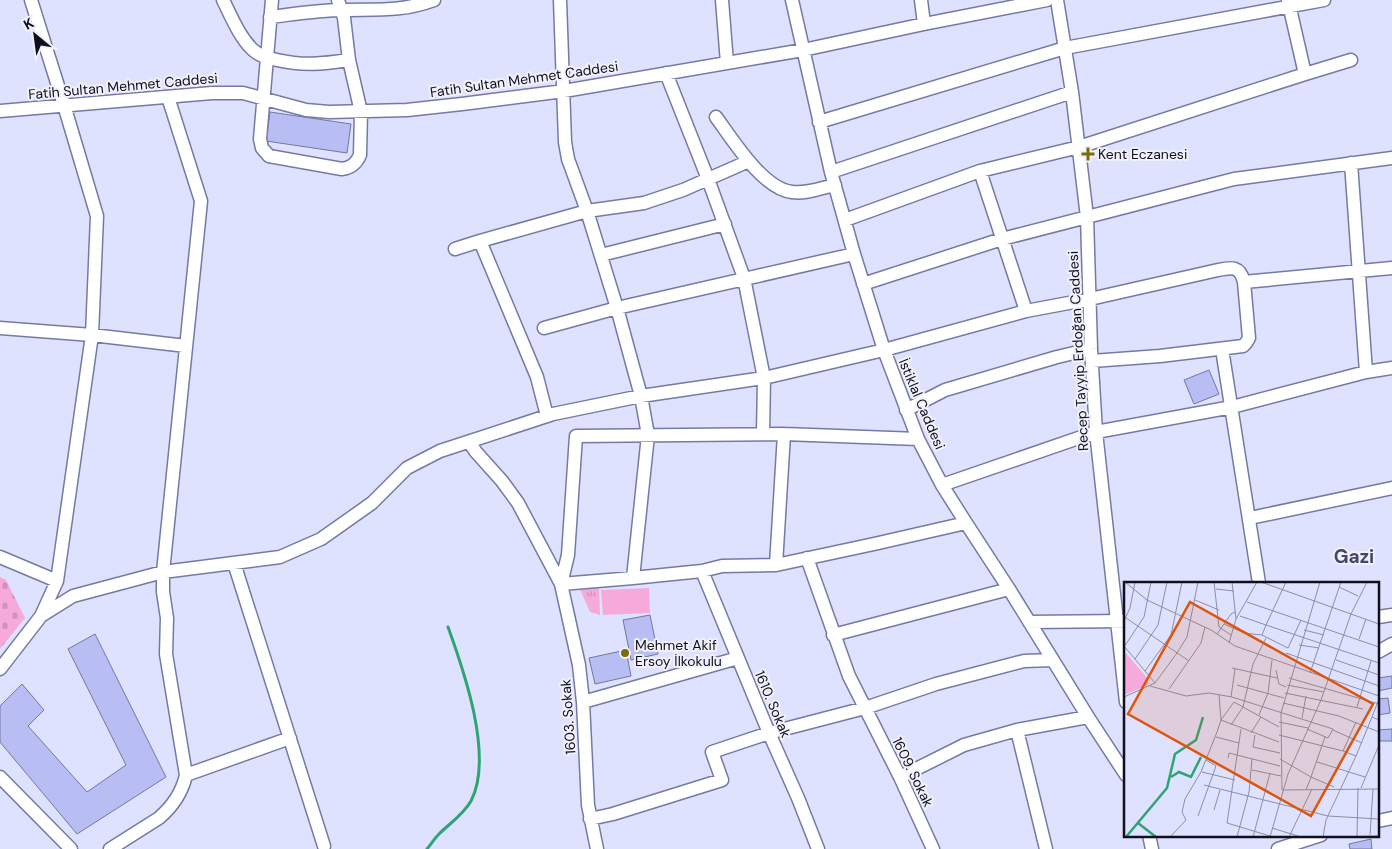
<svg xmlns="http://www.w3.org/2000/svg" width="1392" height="849" font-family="'DM Sans',sans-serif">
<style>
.grass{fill:url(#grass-tufts)}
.cemetery{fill:url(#cemetery-stones)}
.garden{fill:#f6a9db}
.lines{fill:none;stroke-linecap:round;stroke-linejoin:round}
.stream{stroke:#2ea473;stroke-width:3}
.building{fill:#b8bdf3;stroke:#7477a1}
.minor-casing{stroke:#7679a4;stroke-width:15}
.minor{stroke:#fff;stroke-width:12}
.poi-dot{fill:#7a6d08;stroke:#f0f1fb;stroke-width:2}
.labels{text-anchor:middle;stroke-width:4;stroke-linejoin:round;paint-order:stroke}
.street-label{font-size:14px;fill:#0f0f1f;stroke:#f0f1fb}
.poi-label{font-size:14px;fill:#0f0f1f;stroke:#f0f1fb;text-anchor:start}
.district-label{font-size:19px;font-weight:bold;fill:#43456c;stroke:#f0f1fb}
.inset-river{fill:none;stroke:#2ea473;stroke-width:2.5}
.inset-road{fill:none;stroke:#8c8ea5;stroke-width:1}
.view{fill:#dd550d;fill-opacity:0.15;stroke:#dd550d;stroke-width:2.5}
.inset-edge{fill:none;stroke:#0f0f1f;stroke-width:2.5}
</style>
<defs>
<pattern id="grass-tufts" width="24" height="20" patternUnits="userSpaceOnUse" patternTransform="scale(1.25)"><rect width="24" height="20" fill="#f6a9db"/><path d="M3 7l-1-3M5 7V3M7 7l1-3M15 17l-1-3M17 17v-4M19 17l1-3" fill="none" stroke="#d290bc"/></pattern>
<pattern id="cemetery-stones" width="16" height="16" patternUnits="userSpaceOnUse" patternTransform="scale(1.25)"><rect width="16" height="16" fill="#f6a9db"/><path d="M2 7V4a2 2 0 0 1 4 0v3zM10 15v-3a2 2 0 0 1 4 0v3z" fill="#d290bc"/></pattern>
</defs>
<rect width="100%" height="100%" fill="#dfe2ff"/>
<!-- grass -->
<path class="grass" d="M599,586L600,615L590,612L579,587Z"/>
<!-- cemetery -->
<path class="cemetery" d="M0,577L6,580L25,618L0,649Z"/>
<!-- garden -->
<path class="garden" d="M649,588L650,613L603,615L601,590Z"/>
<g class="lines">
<!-- stream -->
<path class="stream" d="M427,849C431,844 435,838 439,834C450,823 463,815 471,801C494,757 464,671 448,627"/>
</g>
<!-- building -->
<path class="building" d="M270,112L351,124L347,153L266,141Z
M1209,370L1219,394L1194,404L1184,380Z
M650,615L658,654L631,660L623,620Z
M95,634L166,777L77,834L0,742V706L22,684L44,710L28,726L87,792L126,765L68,649Z
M626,650L631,676L595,684L589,658Z
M1392,676V688L1378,691V678Z
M1388,698L1390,713L1378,715V699Z
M1392,729V741H1378V730Z
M1371,839L1372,849H1350L1349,844Z"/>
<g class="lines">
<!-- minor casing -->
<g class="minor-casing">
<path id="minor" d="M223,0C231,16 239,36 252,49C259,56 268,58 277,60C304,66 322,64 349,60
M272,0L260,139L262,148L269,156L342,169C351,168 356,164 360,155L361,112L349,60L344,18L338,0
M560,0L565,142L568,159L587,211L617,308L641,396L648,435L633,578
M722,0L727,63
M792,0L831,172L854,254L884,350L918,439L942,485L966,523L1009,589L1088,717L1126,775
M921,0L924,24
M1057,0L1072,92L1087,217L1091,349L1096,432L1126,702
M1288,0L1305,74
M270,17C295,14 319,10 343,10C377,9 401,12 434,0
M666,73L708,179L744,278L764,378L763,434
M0,111L212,93H243L306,110L329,112L407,110L462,104L564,91L803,50L924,24L1047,0
M716,117C732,139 763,189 792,192C806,194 821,188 835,185
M819,122L1065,48L1324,0
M980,171L1026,311
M831,172L1072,92
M845,220L980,171L1079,147L1305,74L1351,60
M480,241L537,377L547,416
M455,249L480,241L587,211L644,203L683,190L749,161
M601,255L725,224
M1244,282L1392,268
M863,284L1002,239L1234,179L1392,158
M0,328L92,335L186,346
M544,328L617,308L854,254
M1222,349L1259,583
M1366,372L1392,368
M906,410L945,390L1057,357L1091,349
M469,442L476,452L502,481L518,503L561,584L579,665L583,702L588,805L597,849
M942,485L1096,432L1232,407L1366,372L1351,163
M1250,518L1392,488
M0,557L57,581
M807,558L849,676L900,777L933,849
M234,563L324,846
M776,565L784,434
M702,571L769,733L798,798L818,849
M561,584L568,555L576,436L784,434L918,439
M561,584L633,578L702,571L722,566L776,565L874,544L966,523
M41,616L73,596L163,572L280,557L321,539L372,503L407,468L440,451L553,414L641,396L764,378L884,350L1026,311L1090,299L1218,270C1232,267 1240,266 1244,282L1249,338L1246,343L1243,346L1160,356L1092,361
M1378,617L1392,615
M1029,622L1126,621
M833,635L1009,589
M1378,652L1392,644
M0,669L41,616L57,581L92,335L97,216L64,105L31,0
M583,702L738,658
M1017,730L1046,849
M186,775L290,738
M0,777L71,849
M900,777L964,745L1017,730L1088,717
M590,819L613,814L722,780L712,752L769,733L865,708L936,684L1024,661L1053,660
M1378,821L1392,818
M1149,835L1152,849
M110,849L159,818C173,806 182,793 186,775L166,654L167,618L163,592V572L201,201L168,97
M1278,849L1321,835"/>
</g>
<!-- minor -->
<use href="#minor" class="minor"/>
</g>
<!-- markers -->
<g class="poi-dot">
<path d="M1085.5 146.5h5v5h5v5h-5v5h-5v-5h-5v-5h5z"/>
<circle cx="625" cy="653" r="5"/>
</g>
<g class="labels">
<!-- street labels -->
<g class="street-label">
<text transform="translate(524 79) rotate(-8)" y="5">Fatih Sultan Mehmet Caddesi</text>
<text transform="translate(123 86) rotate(-5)" y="5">Fatih Sultan Mehmet Caddesi</text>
<text transform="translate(1078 351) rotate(-93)" y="5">Recep Tayyip Erdoğan Caddesi</text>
<text transform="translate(922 404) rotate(67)" y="5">İstiklal Caddesi</text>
<text transform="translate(773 704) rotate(67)" y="5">1610. Sokak</text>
<text transform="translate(568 717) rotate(-94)" y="5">1603. Sokak</text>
<text transform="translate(913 772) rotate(64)" y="5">1609. Sokak</text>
</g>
<!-- poi labels -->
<g class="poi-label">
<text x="1098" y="159">Kent Eczanesi</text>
<text x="635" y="650">Mehmet Akif<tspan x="635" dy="16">Ersoy İlkokulu</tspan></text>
</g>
<!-- district labels -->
<g class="district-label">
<text x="1354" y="563">Gazi</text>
</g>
</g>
<!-- overview -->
<g transform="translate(1124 582)">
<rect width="255" height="255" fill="#dfe2ff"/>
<path d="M0,69L24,97V103L0,113Z" fill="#f6a9db"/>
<path class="inset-river" d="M47,195L55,190L67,195L77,175M14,241L32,255M2,255L43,206L51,172L72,158L79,135"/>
<path class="inset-road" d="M1,0L23,18L87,48L111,64L255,114M90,0L95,45L107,53M137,0L255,42M196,0L157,131L158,208L255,207M215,5L234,14M92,7L110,9M71,18L95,28M123,20L255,65M116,34L142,43L162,0M2,36L65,79M112,37L133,0M0,39L6,26L11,0M100,42L120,51L138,53M180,48L200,53M93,52L107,32L111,30M235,57L242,37M105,61L112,37L108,0M175,63L195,66M0,64L31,101M0,65L20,35L27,0M164,66L138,53L142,43L255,81M164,66L177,38M162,71L255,104M11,77L34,43L43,0M212,78L255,93M108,86L153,96M152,88L155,102L162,105M21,89L47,53L58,0M186,91L217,0M165,96L255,122M113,103L160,116M163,103L200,110M26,104L62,114L85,111L108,115L209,147L204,156L183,147M45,107L77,61L81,45M161,111L239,127M0,115L31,101L53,71L63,55L74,0M107,115L111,87M159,121L215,134L255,150M233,125L247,79M135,133L144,111L148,78M248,135L255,117M178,136L182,114M97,138L110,120L155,145M97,138L155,160M155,140L184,146M107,143L119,125L129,82L142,56M117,147L103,241L146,254M209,148L238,161M127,151L137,135M131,153L129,165L156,171M155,153L219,169L232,140M92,155L115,161M219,169L232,174L248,135L255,138M104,176L105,171L156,184M156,177L187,195L201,155M193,180L241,195M128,188L157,194M78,190L111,198M80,203L204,234L255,237M237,206L255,163M182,208L187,195L210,205M90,228L96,208M74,234L92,184L82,178M148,246L177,255M246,253L249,207M46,255L62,238L58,230L61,217L77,190L93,150L97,138L95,113M113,255L125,210L128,177M129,255L146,191M146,255L164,192L197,118L227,32L243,0M165,255L188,207M199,255L202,238L232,174M218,255L255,254M233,255L234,206"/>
<path class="view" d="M66,20L249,122L187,234L4,132Z"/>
<rect width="255" height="255" class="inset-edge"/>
</g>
<!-- north arrow -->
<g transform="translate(35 35) rotate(331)" stroke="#f0f1fb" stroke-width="4" paint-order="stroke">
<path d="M0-4L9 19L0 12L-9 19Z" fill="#0f0f1f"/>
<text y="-8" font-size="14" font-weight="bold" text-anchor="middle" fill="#0f0f1f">K</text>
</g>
</svg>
